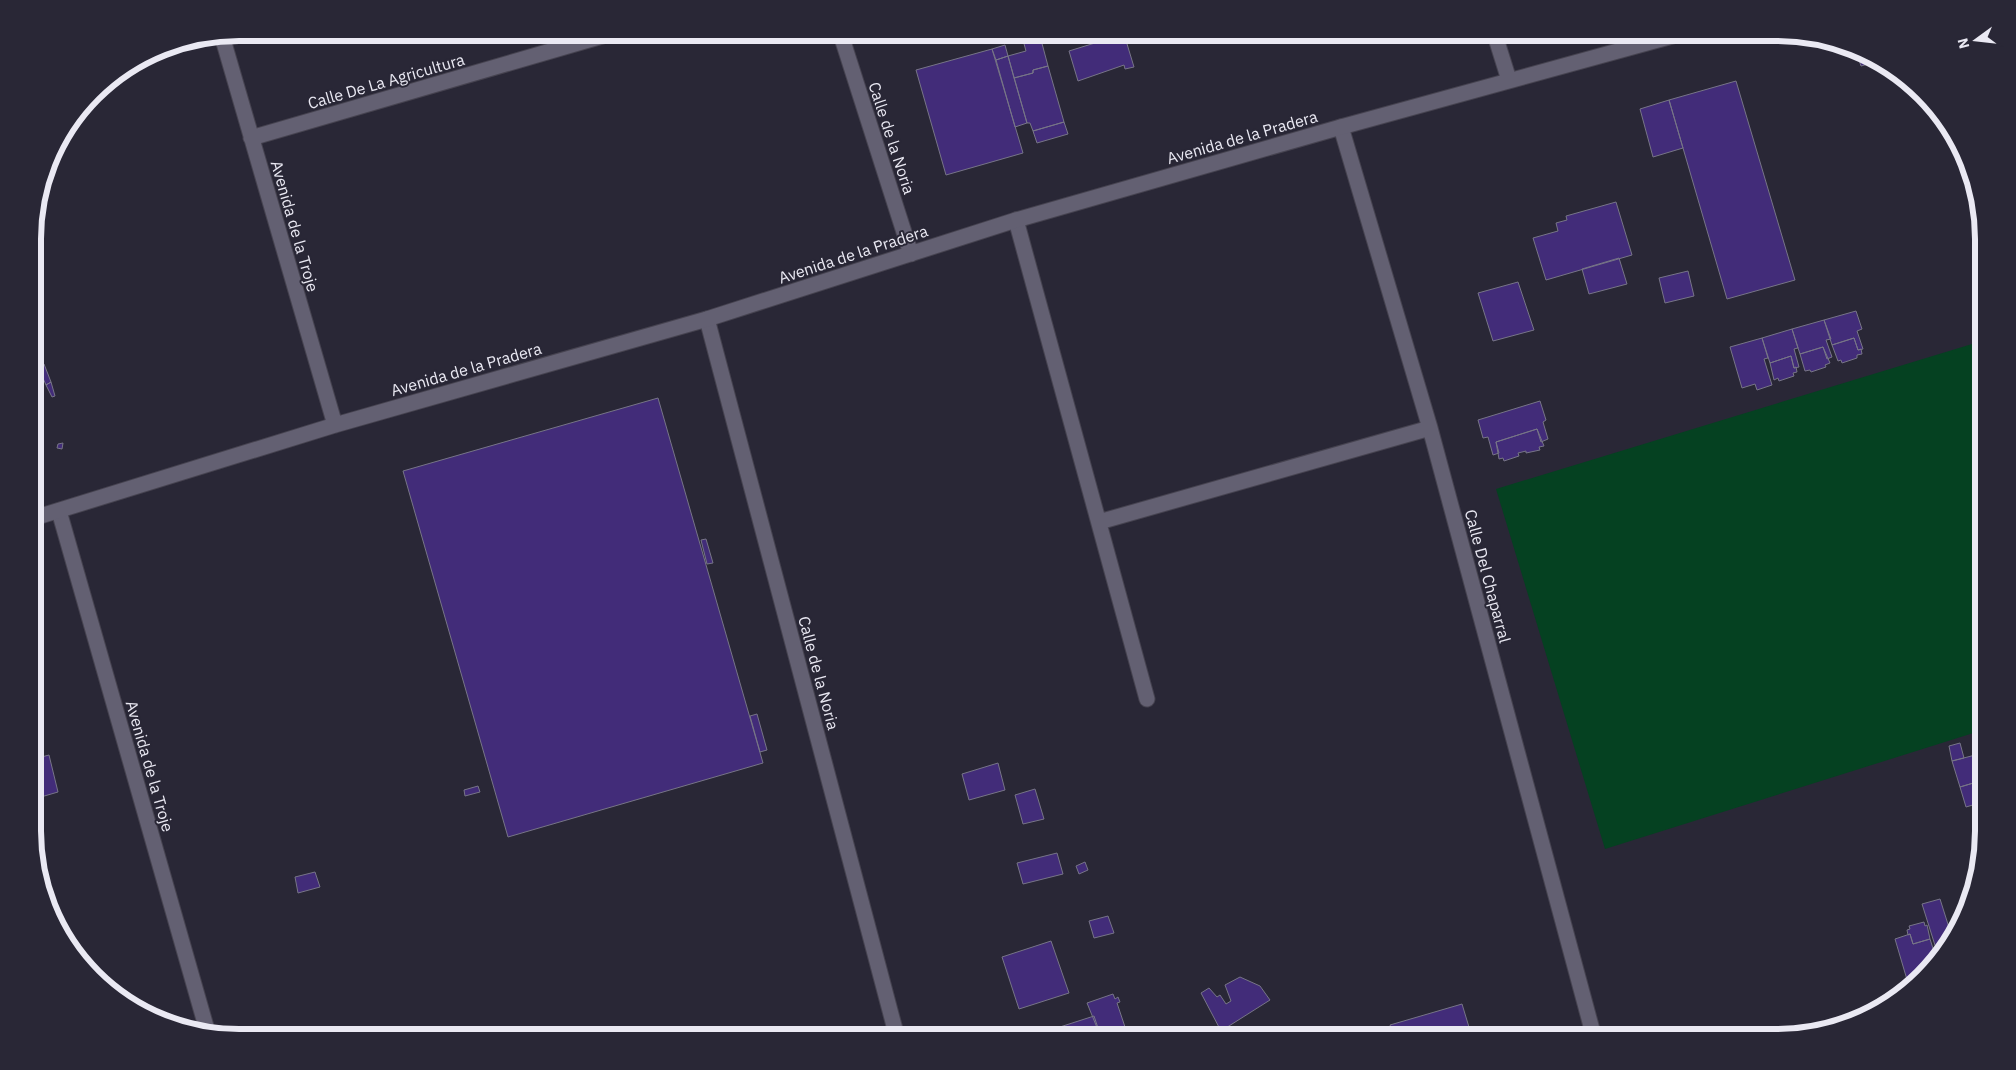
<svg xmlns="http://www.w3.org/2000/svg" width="2016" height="1070" font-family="'IBM Plex Sans',sans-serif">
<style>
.green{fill:#054121}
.building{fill:#422c79;stroke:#777587}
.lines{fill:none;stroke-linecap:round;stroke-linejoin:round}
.lane-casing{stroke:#464350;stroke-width:17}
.street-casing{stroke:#464350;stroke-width:17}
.lane{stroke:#636072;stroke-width:15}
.street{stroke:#636072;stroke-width:15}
.labels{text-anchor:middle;stroke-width:4;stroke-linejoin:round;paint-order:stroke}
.street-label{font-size:16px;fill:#eae9f3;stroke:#292736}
.rim{fill:none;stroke:#eae9f3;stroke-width:6}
</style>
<rect width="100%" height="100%" fill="#292736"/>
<!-- green -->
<path class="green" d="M1982,341L1983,730L1605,849L1496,489Z"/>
<!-- building -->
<path class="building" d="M1124,34L1134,67L1125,69L1124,65L1078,81L1069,51Z
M1040,36L1048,66L1033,70V73L1014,78L1008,56L1026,51L1023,40Z
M1005,45L1008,56L996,60L992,49Z
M992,49L1023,153L946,175L916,70Z
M1863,53L1869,54L1879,61L1861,66L1857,54Z
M1008,56L1027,123L1015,127L996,60Z
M1048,66L1064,122L1033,131L1030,123H1027L1014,78L1033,73V70Z
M116,76L118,85L97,91L103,84Z
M1736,81L1795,280L1727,299L1669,100Z
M1669,100L1683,148L1653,157L1640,109Z
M1064,122L1068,134L1037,143L1033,131Z
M1616,202L1632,255L1546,280L1533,238L1558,231L1556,223L1567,220L1566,216Z
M1619,258L1627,284L1589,294L1582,269Z
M1688,271L1694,296L1665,303L1659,278Z
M1518,282L1534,330L1493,341L1478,293Z
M1856,311L1862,329L1857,331L1863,349L1858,350L1854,338L1832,345L1824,320Z
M1824,320L1831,339L1826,340L1832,357L1827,359L1823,347L1800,354L1792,329Z
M1792,329L1798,348L1794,349L1799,367L1794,368L1791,356L1770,363L1762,338Z
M1762,338L1768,358L1764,359L1772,385L1757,390L1755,384L1742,388L1730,347Z
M1854,338L1858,350L1861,349L1862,354L1857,355V358L1842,363L1841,360L1838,361L1832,345Z
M1823,347L1830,363L1825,365L1826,367L1811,372L1810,370L1805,371L1800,354Z
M1791,356L1794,368L1796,367L1797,372L1793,373L1794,376L1779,381L1778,378L1774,380L1770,363Z
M44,364L51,382L46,385L38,367Z
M51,382L55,396L52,397L46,385Z
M658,398L763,763L508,837L403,471Z
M1540,401L1546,420L1543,422L1548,439L1541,442L1537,429L1496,442L1499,453L1493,455L1488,437L1483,438L1478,420Z
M1537,429L1544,446L1539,447L1540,450L1526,453V451L1518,453L1519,456L1504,461L1503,458L1499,459L1496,442Z
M63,443L62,449L57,448L58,444Z
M706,539L713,563L707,564L701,540Z
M757,714L767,750L760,752L750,716Z
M1960,743L1964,758L1952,761L1949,746Z
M1983,753V795L1980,781L1960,787L1952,761Z
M49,755L58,792L34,799V759Z
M998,763L1005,790L969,800L962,774Z
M1980,781L1983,802L1966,807L1960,787Z
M478,786L480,792L465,796L464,790Z
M1035,789L1044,819L1023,824L1015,795Z
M1983,802V806L1977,808V805H1973Z
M1057,853L1063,874L1023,884L1017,863Z
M1085,862L1088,870L1079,874L1076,866Z
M315,872L320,887L298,893L295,877Z
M1940,899L1952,937L1939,958L1922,904Z
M1108,916L1114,933L1094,938L1089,921Z
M1924,922L1925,926L1927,925L1930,939L1913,944L1910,934L1908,935L1907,930L1910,929L1909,926Z
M1910,934L1913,944L1930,939L1937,961L1932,967L1918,980L1908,983L1895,939Z
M1051,941L1069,993L1019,1009L1002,957Z
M1240,977L1260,986L1270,1000L1221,1031L1201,993L1209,988L1217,997L1220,995L1226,1004L1231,1001L1225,985Z
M1113,994L1115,999L1118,997L1120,1002L1117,1003L1125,1027L1100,1035L1087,1003Z
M1462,1004L1472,1037H1394L1390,1025Z
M1094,1016L1101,1037H1035V1035Z
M1182,1030L1185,1037H1174L1173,1033Z
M514,1032L516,1037H494Z"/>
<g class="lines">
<!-- lane casing -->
<g class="lane-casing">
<path id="lane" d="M1341,127L1430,428L1594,1037
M1016,220L1147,699
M707,319L897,1037
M59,511L207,1030
M1099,522L1430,428"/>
</g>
<!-- street casing -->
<g class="street-casing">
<path id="street" d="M840,32L911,254
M1494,32L1509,80
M222,36L335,425
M251,138L616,32
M34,518L335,425L707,319L1016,220L1341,127L1687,32"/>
</g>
<!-- lane -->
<use href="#lane" class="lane"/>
<!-- street -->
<use href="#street" class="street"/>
</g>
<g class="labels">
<!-- street labels -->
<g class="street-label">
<text transform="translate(386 81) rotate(-16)" y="6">Calle De La Agricultura</text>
<text transform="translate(1242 137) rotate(-16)" y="6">Avenida de la Pradera</text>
<text transform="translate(892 138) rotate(72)" y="6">Calle de la Noria</text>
<text transform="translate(295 226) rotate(74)" y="6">Avenida de la Troje</text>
<text transform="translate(853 254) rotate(-18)" y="6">Avenida de la Pradera</text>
<text transform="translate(466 369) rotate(-16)" y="6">Avenida de la Pradera</text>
<text transform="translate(1488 576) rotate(75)" y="6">Calle Del Chaparral</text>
<text transform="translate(819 673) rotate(75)" y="6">Calle de la Noria</text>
<text transform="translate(150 766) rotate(74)" y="6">Avenida de la Troje</text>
</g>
</g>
<!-- crop -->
<path d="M0 0H2016V1070H0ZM239 41H1777A198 198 0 0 1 1975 239V831A198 198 0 0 1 1777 1029H239A198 198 0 0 1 41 831V239A198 198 0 0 1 239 41Z" fill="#292736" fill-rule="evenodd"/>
<path class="rim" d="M239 41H1777A198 198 0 0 1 1975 239V831A198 198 0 0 1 1777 1029H239A198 198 0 0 1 41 831V239A198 198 0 0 1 239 41Z"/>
<!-- north arrow -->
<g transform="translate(1976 40) rotate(255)" stroke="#292736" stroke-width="4" paint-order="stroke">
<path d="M0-4L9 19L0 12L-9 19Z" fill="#eae9f3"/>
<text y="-8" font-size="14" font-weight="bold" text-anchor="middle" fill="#eae9f3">N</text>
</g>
</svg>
